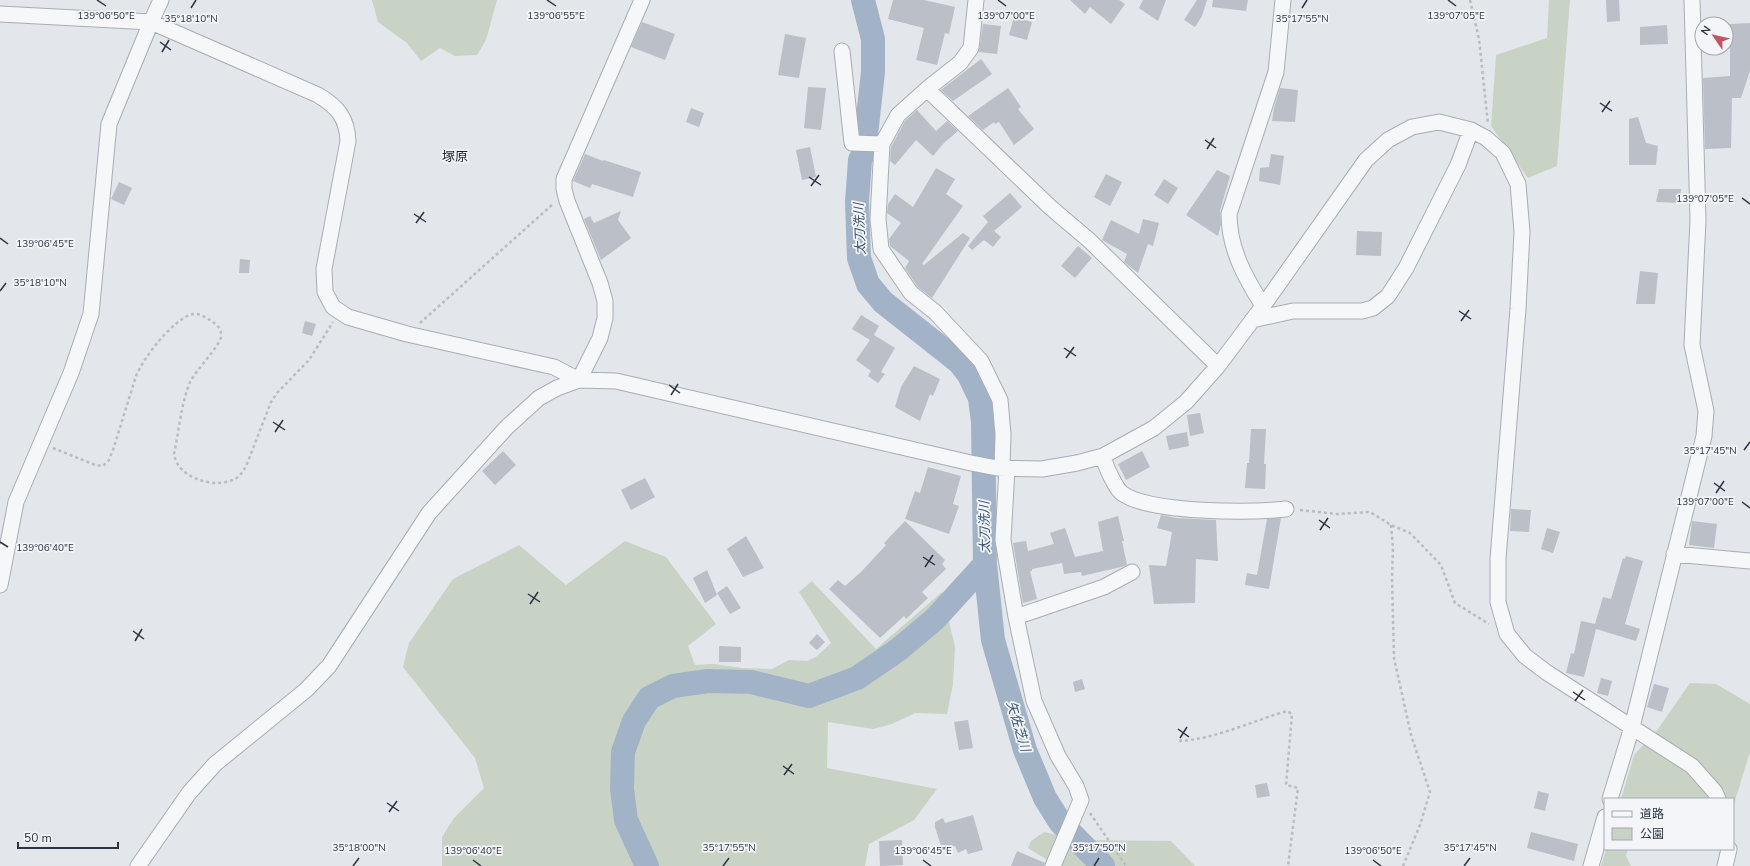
<svg xmlns="http://www.w3.org/2000/svg" width="1750" height="866" font-family="'Nunito Sans','Noto Sans JP',sans-serif">
<style>
.green{fill:#c9d3c5}
.lines{fill:none;stroke-linecap:round;stroke-linejoin:round}
.river{stroke:#a2b3c7;stroke-width:24}
.building{fill:#bbbfc7}
.minor-casing{stroke:#a8adb4;stroke-width:17}
.path{stroke:#b9bcc2;stroke-width:2.5;stroke-dasharray:3 3;stroke-linecap:butt}
.minor{stroke:#f6f7f9;stroke-width:15}
.ticks{fill:none;stroke:#2c3441;stroke-width:1.5}
.labels{text-anchor:middle;stroke-width:3.5;stroke-linejoin:round;paint-order:stroke}
.neighbourhood-label{font-size:13px;fill:#1e2532;stroke:#f3f5f8}
.water-label{font-size:13px;font-style:italic;fill:#3a5272;stroke:#f3f5f8}
.ticks-label{font-size:10px;text-anchor:middle;fill:#2c3441;stroke:#f3f5f8;stroke-width:3.5;stroke-linejoin:round;paint-order:stroke}
</style>
<rect width="100%" height="100%" fill="#e3e6ea"/>
<!-- green -->
<path class="green" d="M372,0H497L486,40L477,55L455,56L440,48L421,61L407,43L378,22Z
M1549,0H1570L1557,166L1528,178L1491,126L1496,55L1547,38Z
M625,541L666,557L716,624L688,646L695,665L714,664L742,668L772,669L789,660L807,661L816,657L831,643L799,592L812,581L876,649L942,592L955,647L953,684L947,714L915,713L892,724L873,729L828,722L827,768L937,789L914,820L869,844L865,866H442V837L454,818L484,788L475,758L403,667L409,643L453,579L519,545L566,585Z
M1690,683L1716,684L1750,704V752L1733,807V799H1621L1634,755L1658,729Z
M1044,832L1079,840L1171,841L1195,866H1057L1028,848L1031,841Z
M1606,849H1628L1626,856L1631,866H1601Z"/>
<g class="lines">
<!-- river -->
<path class="river" d="M863,0L873,39V72L864,153L860,160L857,202L859,258L868,284L883,302L959,362L969,375L980,398L983,422L985,564L993,640L1025,750L1045,798L1060,822L1103,866
M647,866L626,820L622,789L623,752L634,721L649,698L673,686L708,681L751,682L809,696L857,678L898,650L935,619L985,564"/>
</g>
<!-- building -->
<path class="building" d="M893,0H924L955,7L949,34L945,33L937,65L916,60L924,28L888,19Z
M1070,0H1119L1125,4L1111,24L1090,7L1085,14Z
M1143,0H1166L1158,21L1139,8Z
M1197,0H1207L1202,16L1195,27L1184,20Z
M1213,0H1248L1246,11L1212,7Z
M1606,0H1619L1620,21L1607,22Z
M1014,17L1032,22L1027,40L1009,35Z
M642,22L675,34L665,60L631,47Z
M1750,23V71L1741,98H1732L1731,148L1705,149L1703,78L1730,76V24Z
M983,24L1001,26L997,54L979,52Z
M1667,25L1668,44L1640,45V27Z
M785,34L806,38L799,78L778,75Z
M981,59L992,74L953,101L941,90Z
M808,87L826,88L821,130L804,128Z
M1008,88L1021,107L1018,109L1034,129L1014,145L999,122L995,124L994,122L983,130L968,116Z
M1280,88L1298,90L1295,122L1272,121L1274,108Z
M691,108L704,113L699,127L686,122Z
M917,110L936,131L947,121L958,131L944,143L933,156L916,140L895,165L890,161L891,147L905,121Z
M1638,117L1646,143L1658,146L1656,165H1629V119Z
M810,147L816,177L802,180L796,150Z
M585,154L603,161L604,160L641,172L633,197L592,184L590,188L573,181Z
M1271,154L1284,156L1280,185L1259,181L1260,168L1269,167Z
M936,168L955,179L946,194L963,206L922,264L924,265L963,233L970,238L932,298L918,287L905,268L909,261L890,246L889,239L901,223L887,213L888,204L895,194L913,207Z
M1217,170L1230,176L1220,211L1221,224L1218,236L1186,215Z
M1106,174L1122,182L1110,206L1094,197Z
M1164,179L1178,188L1168,204L1154,195Z
M119,182L132,188L124,205L111,199Z
M1659,189H1681L1680,203L1656,202Z
M1010,193L1022,207L994,231L1001,237L993,247L984,240L972,250L968,246L988,222L983,216Z
M621,211L618,220L631,238L601,260L584,219L590,216L594,223Z
M1143,219L1159,223L1153,246L1148,244L1138,273L1124,262L1127,254L1102,240L1111,220L1139,234Z
M1357,231L1382,232L1381,256L1356,255Z
M1078,246L1092,258L1075,278L1061,266Z
M240,259L250,260L249,273H239Z
M1640,271L1658,273L1655,304H1636Z
M861,315L879,326L874,335L895,348L881,372L885,374L878,383L868,376L871,371L856,360L870,340L852,329Z
M305,321L316,324L312,336L302,333Z
M914,366L940,379L933,396L930,394L920,421L895,407L901,387Z
M1200,413L1204,433L1190,436L1187,415Z
M1251,429H1266L1264,464H1266L1265,489L1245,488L1247,463H1249Z
M1187,432L1189,446L1169,450L1166,436Z
M503,451L516,465L495,485L482,471Z
M1142,451L1150,467L1126,480L1118,464Z
M928,467L961,476L953,504L959,506L949,534L905,519L915,491L920,493Z
M645,478L655,497L631,510L621,490Z
M1511,509L1531,510L1529,532L1510,531Z
M1161,515L1177,518L1216,520L1218,561L1196,559L1195,603L1154,604L1149,565L1166,566L1172,532L1157,528Z
M1118,516L1124,541H1122L1127,565L1121,567L1082,576L1081,572L1064,574L1062,563L1032,569V571H1030L1037,599L1023,603L1013,543L1026,541L1028,551L1054,544L1050,533L1065,528L1075,557L1103,551L1098,522Z
M1281,518L1269,589L1245,585L1247,573L1257,575L1267,519Z
M905,521L945,560L942,564L946,569L922,592L928,598L906,619L904,616L880,638L829,589L838,580L845,586L861,572L886,545L884,543Z
M1692,521L1717,524L1714,548L1689,545Z
M1547,528L1560,532L1553,553L1541,549Z
M746,536L764,568L743,577L727,549Z
M1626,556L1643,561L1625,624L1640,629L1636,641L1596,629L1584,677L1566,673L1571,653L1574,654L1581,621L1595,624L1603,597L1611,599L1623,558L1625,559Z
M707,570L717,595L705,603L693,578Z
M727,586L741,608L730,614L717,593Z
M817,634L825,642L817,650L809,643Z
M719,646L741,647V662H719Z
M1601,678L1612,681L1608,696L1597,693Z
M1082,679L1085,689L1075,692L1073,682Z
M1654,684L1669,688L1662,712L1647,707Z
M968,720L973,748L959,750L954,722Z
M1267,783L1270,796L1257,798L1255,785Z
M1538,791L1549,794L1545,811L1534,808Z
M973,815L983,850L968,854L966,849L958,853L955,846L942,849L935,827V822L943,818L945,823Z
M1531,832L1578,844L1574,861L1527,848Z
M902,840L903,865L880,866L879,841Z
M1017,851L1045,863L1044,866H1011Z"/>
<g class="lines">
<!-- minor casing -->
<g class="minor-casing">
<path id="minor" d="M976,0L971,48L960,63L927,89L898,115L882,144L878,219L881,249L911,293L935,312L981,361L1000,400L1003,434L1002,468
M0,14L151,22L318,95C338,107 347,118 348,141L324,269L325,292L333,307L348,317L407,334L554,367L579,380
M842,51L852,143L882,144
M927,89L1050,207L1090,241L1218,366
M1263,306C1245,277 1229,249 1229,214L1276,72L1283,0
M1252,320L1293,311H1362L1373,308L1388,296L1406,268L1458,165L1471,130
M579,380L600,338L605,318V301L600,283L567,201L564,189V179L642,0
M1103,456C1105,465 1116,490 1123,494C1152,513 1250,513 1286,509
M1007,468L1003,540L1016,617L1034,701L1058,756L1076,786L1081,800L1053,866
M1674,554L1750,561
M0,585L16,502L71,373L91,314L109,124L151,22L161,0
M1016,617L1104,587L1132,572
M1610,799L1632,727L1704,436L1706,411L1692,345L1698,220L1692,0
M138,866L189,793L215,764L306,690L329,666L429,513L507,427L539,398L557,388L579,380L616,381L971,463L997,468L1042,469L1077,463L1103,456L1154,428L1186,402L1218,366L1263,306L1366,160L1388,140L1412,127L1439,122L1471,130L1486,138L1503,153L1518,184L1522,232L1518,309L1498,559V602L1507,634L1525,656L1546,672L1692,766L1715,792L1718,799
M1591,866L1605,817
M1725,866L1729,849"/>
</g>
<!-- path -->
<path class="path" d="M1470,0L1479,39L1488,124
M420,323L553,204
M53,448L95,465L103,466L109,460L113,450L136,376C143,358 174,318 193,314C199,313 205,317 210,320C216,324 222,328 221,337C219,347 196,370 190,382C181,404 179,431 174,454C177,479 219,491 238,477C242,473 245,469 247,464L271,402L277,393L309,360L333,322
M1300,510L1337,514L1370,512L1391,525L1410,533L1441,565L1455,603L1489,624
M1391,525L1393,548L1392,578L1394,658L1411,735L1430,792L1420,825L1403,866
M1179,741C1216,739 1252,721 1287,711L1292,714L1286,785L1298,788L1288,866
M1090,813L1126,866"/>
<!-- minor -->
<use href="#minor" class="minor"/>
</g>
<!-- ticks -->
<path class="ticks" d="M97,0L106,6M547,0L556,6M998,0L1006,6M1448,0L1456,6M191,8L196,0M1302,8L1307,0M160,42L171,50M162,52L169,40M1600,103L1612,111M1602,112L1610,101M1205,140L1216,148M1207,149L1214,138M809,177L821,185M811,186L819,175M1742,198L1750,204M414,214L426,222M416,223L424,212M0,238L8,244M0,291L6,283M1459,311L1471,319M1461,321L1469,310M1064,348L1076,356M1066,358L1074,347M669,385L680,393M671,395L678,384M273,422L285,430M275,432L283,420M1744,450L1750,442M1714,483L1725,491M1716,493L1724,481M1742,502L1750,508M1319,520L1330,528M1320,530L1328,518M0,542L8,547M923,557L935,565M925,567L933,555M528,594L540,602M530,604L538,592M133,631L144,639M135,641L142,629M1573,692L1585,700M1575,701L1583,690M1178,729L1189,737M1180,738L1187,727M783,766L794,774M784,775L792,764M387,803L399,811M389,812L397,801M473,860L481,866M923,860L931,866M1373,860L1381,866M353,866L359,858M723,866L729,858M1094,866L1099,858M1464,866L1470,858"/>
<g class="labels">
<!-- neighbourhood labels -->
<g class="neighbourhood-label">
<text x="455" y="161">塚原</text>
</g>
<!-- water labels -->
<g class="water-label">
<text transform="translate(859 229) rotate(-92)" y="5">太刀洗川</text>
<text transform="translate(984 527) rotate(-91)" y="5">太刀洗川</text>
<text transform="translate(1019 726) rotate(73)" y="5">矢佐芝川</text>
</g>
</g>
<g class="ticks-label">
<text x="106" y="19">139°06'50"E</text>
<text x="556" y="19">139°06'55"E</text>
<text x="1006" y="19">139°07'00"E</text>
<text x="1456" y="19">139°07'05"E</text>
<text x="1302" y="22">35°17'55"N</text>
<text x="191" y="22">35°18'10"N</text>
<text x="1705" y="202">139°07'05"E</text>
<text x="45" y="247">139°06'45"E</text>
<text x="40" y="286">35°18'10"N</text>
<text x="1710" y="454">35°17'45"N</text>
<text x="1705" y="505">139°07'00"E</text>
<text x="45" y="551">139°06'40"E</text>
<text x="359" y="851">35°18'00"N</text>
<text x="729" y="851">35°17'55"N</text>
<text x="1099" y="851">35°17'50"N</text>
<text x="1470" y="851">35°17'45"N</text>
<text x="473" y="854">139°06'40"E</text>
<text x="923" y="854">139°06'45"E</text>
<text x="1373" y="854">139°06'50"E</text>
</g>
<!-- legend -->
<rect x="1604" y="798" width="130" height="52" fill="#f3f5f8" stroke="#a3a8af"/>
<rect x="1612" y="811" width="20" height="6" fill="#f6f7f9" stroke="#a3a8af"/>
<text x="1640" y="818" font-size="12" fill="#2c3441">道路</text>
<rect x="1612" y="828" width="20" height="12" fill="#c9d3c5" stroke="#a3a8af"/>
<text x="1640" y="838" font-size="12" fill="#2c3441">公園</text>
<!-- north arrow -->
<g transform="translate(1714 36) rotate(304)"><circle r="19" fill="#f3f5f8" stroke="#a3a8af"/>
<path d="M0-3L7 15L0 10L-7 15Z" fill="#c45463"/>
<text y="-6" font-size="11" font-weight="bold" text-anchor="middle" fill="#2c3441">N</text>
</g>
<!-- scale -->
<path d="M18 842v6h100v-6" fill="none" stroke="#2c3441" stroke-width="2"/>
<text x="24" y="842" font-size="12" fill="#2c3441" stroke="#f3f5f8" stroke-width="3" paint-order="stroke">50 m</text>
</svg>
